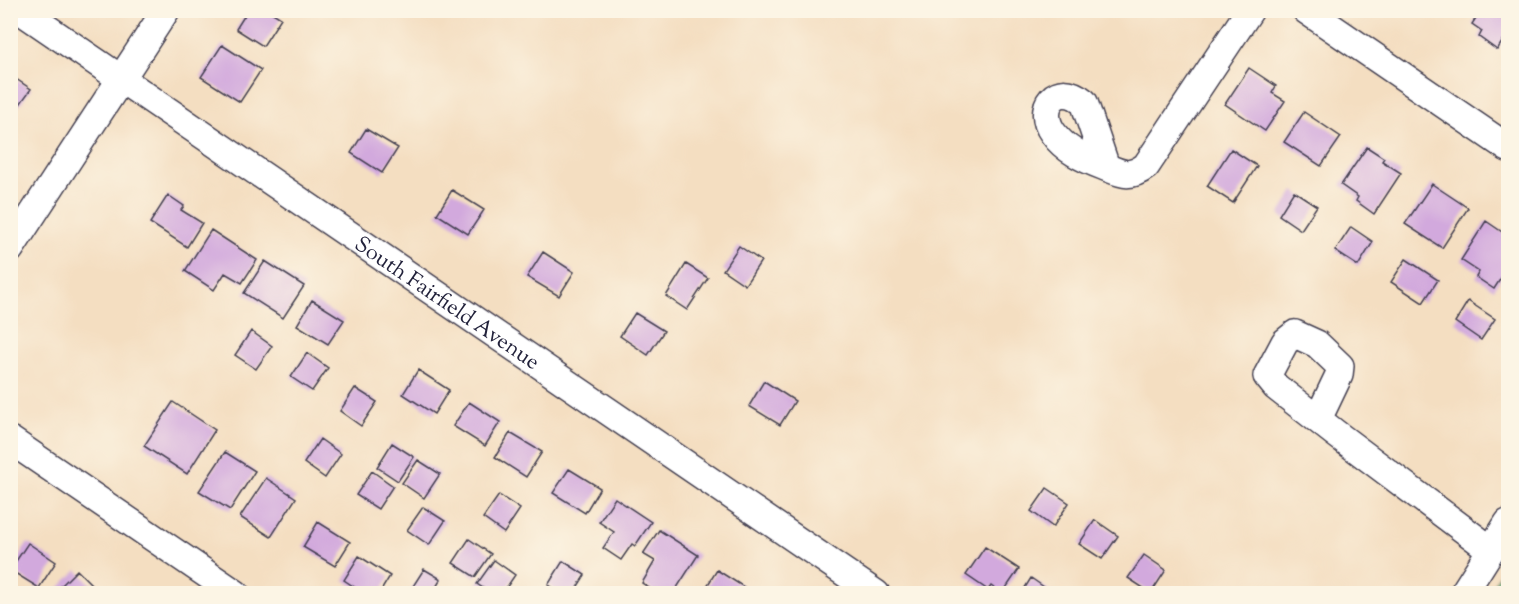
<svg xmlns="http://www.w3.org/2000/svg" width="1519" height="604" font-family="'Sorts Mill Goudy',serif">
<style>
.park{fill:url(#park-dots);stroke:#4f7662;stroke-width:1.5}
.building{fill:#d2a9dd}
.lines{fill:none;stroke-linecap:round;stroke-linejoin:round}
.minor-casing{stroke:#423e4f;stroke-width:30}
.minor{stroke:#fff;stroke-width:27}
.labels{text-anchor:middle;stroke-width:4.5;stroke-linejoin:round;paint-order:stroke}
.street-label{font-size:22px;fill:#22223b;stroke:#fcf5e5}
</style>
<defs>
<pattern id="park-dots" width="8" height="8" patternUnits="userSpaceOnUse" patternTransform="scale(1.5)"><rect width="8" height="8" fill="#7cc989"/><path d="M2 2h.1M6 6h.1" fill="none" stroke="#6bac77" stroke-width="1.8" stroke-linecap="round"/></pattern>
</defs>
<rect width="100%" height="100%" fill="#fcf5e5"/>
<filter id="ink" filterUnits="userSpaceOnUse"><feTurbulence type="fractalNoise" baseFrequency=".0167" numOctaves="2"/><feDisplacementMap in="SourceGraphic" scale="12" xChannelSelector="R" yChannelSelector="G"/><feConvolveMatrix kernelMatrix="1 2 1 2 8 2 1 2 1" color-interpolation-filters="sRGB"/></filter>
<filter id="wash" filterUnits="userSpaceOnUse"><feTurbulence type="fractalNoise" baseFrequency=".008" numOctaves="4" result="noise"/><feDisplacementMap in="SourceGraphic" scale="24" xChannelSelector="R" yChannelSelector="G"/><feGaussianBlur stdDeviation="1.35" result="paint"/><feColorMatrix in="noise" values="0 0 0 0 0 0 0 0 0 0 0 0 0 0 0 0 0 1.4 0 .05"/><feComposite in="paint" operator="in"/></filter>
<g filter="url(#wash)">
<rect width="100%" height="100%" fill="#f4dec1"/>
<!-- park -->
<path class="park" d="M1508,562V593H1488Z"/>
<g id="blocks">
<!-- building -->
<path class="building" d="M248,10H268L281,18L263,46L236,29Z
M1439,10H1454L1450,17Z
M1481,10H1508V33L1497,50L1479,37L1482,31L1472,24Z
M222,45L261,70L240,102L201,77Z
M1249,68L1276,86L1272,93L1285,101L1265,131L1225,104Z
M10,75L31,89L10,118Z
M1304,112L1341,137L1321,166L1284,142Z
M366,129L398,148L382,173L351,153Z
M1367,147L1384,158L1382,161L1401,173L1374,214L1356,201L1358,197L1341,185Z
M1231,149L1257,166L1233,203L1207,186Z
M1432,184L1468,208L1442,248L1405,224Z
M452,190L484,210L468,234L437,214Z
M1294,191L1317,206L1301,230L1279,215Z
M168,195L184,206L181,210L202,223L187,247L150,223Z
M1486,221L1508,236L1505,243L1508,245V267L1494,289L1476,277L1479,272L1461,260Z
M1351,227L1373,242L1358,266L1335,251Z
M211,230L257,260L242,283L225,273L214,290L185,271Z
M739,246L761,261L745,285L723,270Z
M543,252L574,272L559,296L527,277Z
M1406,259L1438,280L1423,303L1391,282Z
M265,261L304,286L283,318L244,293Z
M686,264L708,278L687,310L666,296Z
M312,300L344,320L328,344L297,325Z
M1468,301L1495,319L1481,340L1455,322Z
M635,313L664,331L648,355L620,336Z
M251,331L272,346L256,369L235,355Z
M307,353L328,368L312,391L291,377Z
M418,370L449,390L434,414L403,394Z
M764,381L795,401L780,425L749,406Z
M355,388L377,402L361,426L340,411Z
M173,402L215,430L187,474L144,446Z
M469,402L500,422L485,446L453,426Z
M510,433L542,452L526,477L495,457Z
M320,439L341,454L325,478L304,463Z
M392,443L414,457L398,481L377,467Z
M225,452L255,471L230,510L199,491Z
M418,460L440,474L424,498L402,483Z
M569,469L600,488L585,513L553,493Z
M372,471L393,486L378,509L356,495Z
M266,478L296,498L271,537L240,517Z
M1047,488L1069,503L1053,527L1031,511Z
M499,495L520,509L504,533L483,518Z
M615,498L651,522L635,546L632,544L621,560L603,548L614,532L599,522Z
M423,507L445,521L429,545L407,530Z
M1095,520L1118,536L1102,559L1079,544Z
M318,522L350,542L335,566L303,547Z
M659,530L698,555L673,594H658L642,583L655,561L643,554Z
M469,539L491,554L475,577L453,563Z
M28,543L56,562L39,588L10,570Z
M985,547L1019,569L1002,594L991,586L988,590L966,575Z
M1144,555L1166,570L1151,593L1128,578Z
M359,556L390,576L379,594H365L344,580Z
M494,560L515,575L502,594H492L477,584Z
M563,561L585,575L573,594H561L548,585Z
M424,569L441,579L432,594H408Z
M77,570L101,594H53Z
M717,570L747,589L744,594H702Z
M1031,578L1054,594H1021Z"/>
</g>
</g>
<g filter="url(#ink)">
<use href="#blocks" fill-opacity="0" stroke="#423e4f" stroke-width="1.5"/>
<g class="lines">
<!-- minor casing -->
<g class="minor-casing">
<g id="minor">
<path id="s1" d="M20,10L876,594"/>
<path d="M1306,10L1508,148"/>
<path d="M1106,167L1084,102C1057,79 1035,108 1053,133C1065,150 1084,159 1103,166C1121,173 1129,179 1146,166L1250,10"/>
<path d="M10,249L166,10"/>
<path d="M1318,419L1339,375L1340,366L1317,344L1295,334L1285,342L1267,376L1276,387L1335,433L1491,550"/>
<path d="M10,440L236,594"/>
<path d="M1463,594L1508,523"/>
</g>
</g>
<!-- minor -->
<use href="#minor" class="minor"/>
</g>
</g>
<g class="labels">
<!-- street labels -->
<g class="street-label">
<text dy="8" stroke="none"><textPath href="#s1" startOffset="518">South Fairfield Avenue</textPath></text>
</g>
</g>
<!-- margin -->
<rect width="1519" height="604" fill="none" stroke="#fcf5e5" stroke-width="36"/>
</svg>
